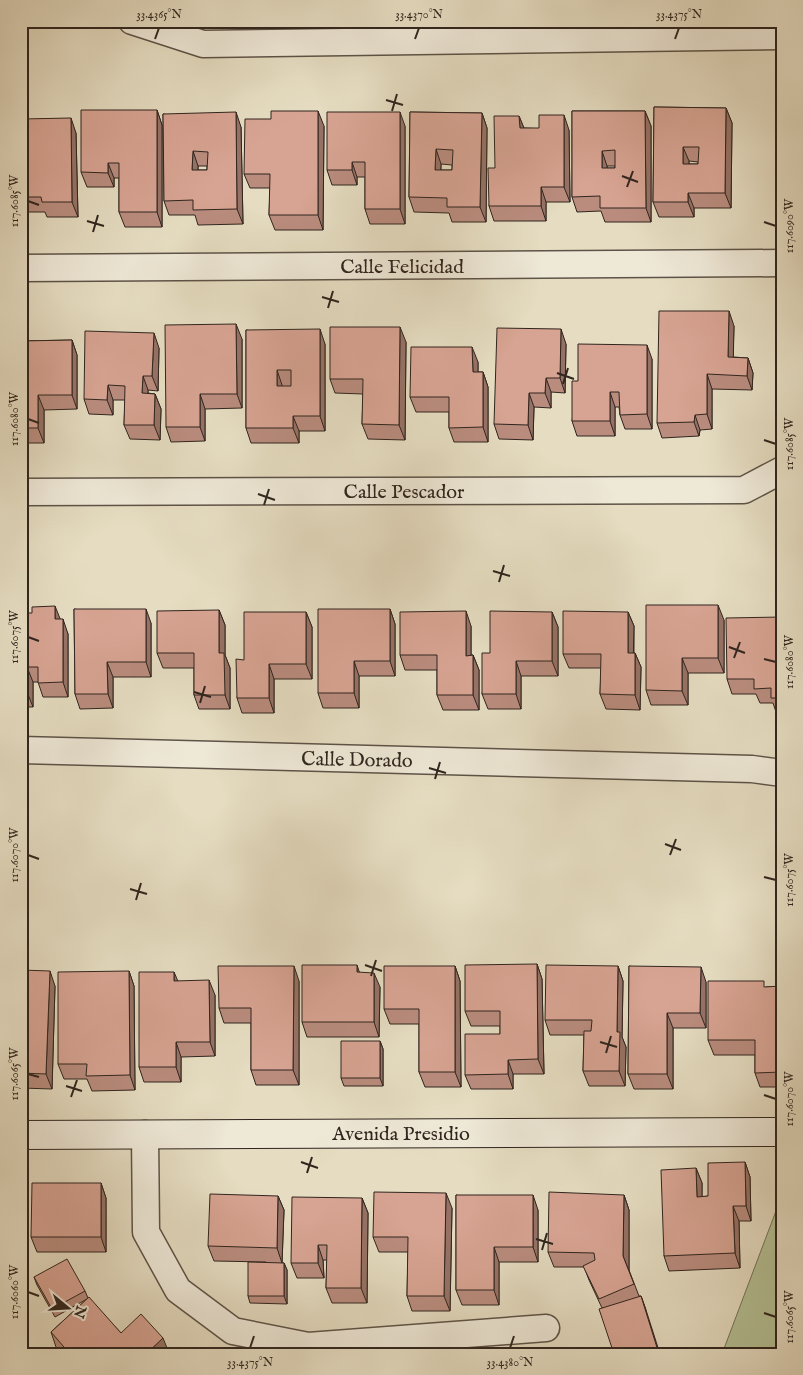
<svg xmlns="http://www.w3.org/2000/svg" width="803" height="1375" font-family="'IM FELL English',serif">
<style>
.green{fill:#b4c094;stroke:#727259}
.lines{fill:none;stroke-linecap:round;stroke-linejoin:round}
.street-casing{stroke:#5d5347;stroke-width:29}
.secondary-casing{stroke:#30251e;stroke-width:30}
.street{stroke:#eee8d7;stroke-width:26}
.secondary{stroke:#eee8d7;stroke-width:28}
.wall{fill:#b98c7e;stroke:#30251e;fill-rule:evenodd}
.shaded-wall{fill:#967266;stroke:#30251e}
.building{fill:#d7a392;stroke:#30251e;fill-rule:evenodd}
.ticks{fill:none;stroke:#30251e;stroke-width:2}
.labels{text-anchor:middle;stroke-width:5;stroke-linejoin:round;paint-order:stroke}
.street-label{font-size:20px;fill:#30251e;stroke:#eee8d7}
.neatline{fill:none;stroke:#30251e;stroke-width:2}
.ticks-label{font-size:12px;text-anchor:middle;fill:#30251e}
</style>
<rect width="100%" height="100%" fill="#e5dcc1"/>
<filter id="stains"><feTurbulence type="fractalNoise" baseFrequency=".004" numOctaves="4"/><feColorMatrix values="0 0 0 0 .2 0 0 0 0 .09 0 0 0 0 .02 0 0 0 .5 -.17"/></filter>
<radialGradient id="worn" r=".72"><stop offset=".6" stop-color="#630" stop-opacity="0"/><stop offset="1" stop-color="#630" stop-opacity=".3"/></radialGradient>
<!-- green -->
<path class="green" d="M782,1195V1354H722Z"/>
<g class="lines">
<!-- street casing -->
<g class="street-casing">
<path id="street" d="M132,21L203,44L782,36
M21,268L782,263
M21,492L744,490L782,470
M21,750L752,769L782,773
M145,1134L146,1232L178,1290L233,1331L308,1346L546,1328"/>
</g>
<!-- secondary casing -->
<g class="secondary-casing">
<path id="secondary" d="M21,1135L782,1132"/>
</g>
<!-- street -->
<use href="#street" class="street"/>
<!-- secondary -->
<use href="#secondary" class="secondary"/>
</g>
<!-- wall -->
<path class="wall" d="M654,107L726,108L732,123L731,208H694V217H659L653,202ZM689,161L698,162V164H689Z
M157,110L162,125V227H125L119,212V178H114V187H87L81,172Z
M572,111H645L651,126V222H605L601,211L577,212L572,197ZM607,166H615V168H607Z
M410,112L482,113L487,128L486,222H452L449,213L414,212L409,197ZM441,164L452,165V170H441Z
M163,114L241,127L243,224L198,225L195,215H169L164,201ZM198,166H207V170H198Z
M519,116L524,128L569,130L570,202H546V221H494L489,206L495,168Z
M21,119L76,133L78,217H47L45,212H21Z
M324,126L323,230H275L269,215L270,188H250L244,174Z
M405,126V224H370L365,209V177H357V185H332L327,170Z
M734,326L733,357L748,358L753,373L752,390L712,389V429L700,430L699,436L662,438L657,423Z
M246,330L325,344V431H299V443H251L246,428Z
M242,339V408L205,409V441L171,442L166,427Z
M72,340L77,355V409L44,410V443H21V341Z
M406,342L405,440L368,439L362,424L363,394L335,393L330,379Z
M566,344L565,393L551,392V408L534,407L533,440L499,439L494,424Z
M159,348L158,391L148,390V393L155,394L161,409L160,440L130,439L124,425L125,400H113V415L89,414L84,399Z
M652,359V429H625L620,415L619,407H615V436H577L572,421L578,381Z
M478,362V372H483L488,387V442H454L449,428V412H416L410,397Z
M74,609L151,623V677H113V708L80,709L75,694Z
M390,609L395,624V676H359V708H323L318,693Z
M219,610L225,625V655L230,668V709H199L194,695V668H163L157,653Z
M306,612L312,627V679H274V713H242L237,698L244,660Z
M552,612L558,627V676H521V709H488L482,694L490,653Z
M628,612L634,626V653H635L641,667L640,710L606,709L600,694L601,668H569L563,654Z
M21,613L60,619L68,634V697H43L38,682H33V707H21Z
M782,617V712H776L773,703H760L756,694H732L727,679Z
M724,620V673H688V705H651L646,690Z
M471,626V655H473L479,670V710H443L437,695V670H405L400,655Z
M537,964L542,979L544,1074H513V1089H471L465,1075L500,1034V1026H471L465,1011Z
M455,966L460,981L461,1087H425L419,1072V1024H390L384,1009Z
M618,966L623,981L622,1037L626,1047L625,1086H589L583,1071L584,1035H550L545,1020Z
M629,966L706,982V1028H673V1089H634L628,1074Z
M21,970L55,986L52,1089L21,1088Z
M129,971L134,986L135,1090L92,1091L87,1079H64L58,1064Z
M178,981L215,995V1056L181,1057V1082H144L139,1067Z
M299,981V1085H256L251,1070V1023H224L219,1008Z
M782,986V1087H760L755,1073V1055H714L708,1040L766,987Z
M380,987L379,1037H307L302,1022Z
M380,1041L383,1049V1086H344L341,1078Z
M745,1162L750,1177L751,1221H739L740,1268L669,1271L664,1256L696,1168L702,1183V1197L708,1196Z
M101,1183L106,1198V1252H37L31,1237Z
M456,1195L538,1210V1262H499V1305H462L456,1290Z
M624,1195L629,1210V1270L639,1296H641L646,1310L602,1308L589,1280L584,1267H554L548,1252Z
M278,1196L284,1210L282,1263H284L287,1270V1304L250,1303L248,1296L266,1262L214,1261L208,1246Z
M362,1198L368,1213L367,1303H332L326,1288L327,1260H323L324,1278H297L291,1263Z
M452,1208L450,1311H412L407,1296L408,1252H379L373,1237Z
M34,1277L85,1291L88,1298L121,1333L169,1353L62,1354L56,1347L51,1332L87,1299L55,1317L37,1285Z"/>
<!-- shaded-wall -->
<path class="shaded-wall" d="M726,108L732,123L731,208L725,193Z
M157,110L162,125V227L157,212Z
M318,111L324,126L323,230L318,215Z
M645,111L651,126V222L646,208Z
M236,112L241,127L243,224L237,209Z
M400,112L405,126V224L400,209Z
M482,113L487,128L486,222L480,207Z
M564,115L569,130L570,202L564,187Z
M519,116L525,131L520,128Z
M71,118L76,133L78,217L72,202Z
M683,147L689,161L688,179L683,164Z
M436,149L441,164L440,184L435,170Z
M193,151L198,166V185L192,170Z
M602,151L607,166V183L602,168Z
M352,162L357,177V185L352,170Z
M108,163L114,178V187L108,173Z
M541,187L546,202V221L541,206Z
M688,193L694,208V217L688,202Z
M729,311L734,326L733,372L728,357Z
M236,324L242,339V408L237,394Z
M400,327L406,342L405,440L399,425Z
M320,329L325,344V431L320,416Z
M561,329L566,344L565,393L560,378Z
M154,333L159,348L158,391L152,376Z
M72,340L77,355V409L72,395Z
M647,345L652,359V429L647,414Z
M472,347L478,362V387L473,372Z
M748,358L753,373L752,390L747,376Z
M277,370L282,385V401L277,386Z
M483,372L488,387V442L483,427Z
M707,374L712,389V429L707,414Z
M143,376L148,390V408L142,393Z
M546,378L551,392V408L545,393Z
M108,385L113,400V415L107,400Z
M610,392L615,407V436L610,421Z
M529,393L534,407L533,440L528,425Z
M155,394L161,409L160,440L154,425Z
M200,394L205,409V441L200,427Z
M38,395L44,410V443L38,428Z
M695,415L700,430L699,436L694,422Z
M293,416L299,431V443L293,428Z
M718,605L724,620V673L718,658Z
M55,606L61,621L55,619Z
M146,609L151,623V677L146,662Z
M390,609L395,624V676L390,661Z
M219,610L225,625V655L230,668V709L225,695L219,653Z
M466,611L471,626V670L466,656Z
M306,612L312,627V679L306,664Z
M552,612L558,627V676L552,661Z
M628,612L634,626L633,668L628,653Z
M63,619L68,634V697L63,682Z
M635,653L641,667L640,710L635,695Z
M473,655L479,670V710L473,695Z
M682,658L688,673V705L682,691Z
M354,661L359,676V708L354,693Z
M516,661L521,676V709L516,694Z
M107,662L113,677V708L108,694Z
M269,664L274,679V713L269,698Z
M27,667L33,682V707L27,692Z
M537,964L542,979L544,1074L538,1059Z
M357,965L362,980L357,972Z
M294,966L299,981V1085L293,1070Z
M455,966L460,981L461,1087L455,1072Z
M618,966L623,981L622,1037L626,1047L625,1086L619,1071L617,1032Z
M701,967L706,982V1028L700,1013Z
M50,971L55,986L52,1089L46,1074Z
M129,971L134,986L135,1090L130,1075Z
M174,972L180,986L174,981Z
M374,973L380,987L379,1037L374,1022Z
M209,980L215,995V1056L210,1042Z
M667,1013L673,1028V1089L667,1074Z
M380,1041L383,1049V1086L380,1078Z
M176,1042L181,1057V1082L176,1067Z
M508,1060L513,1074V1089L508,1074Z
M745,1162L750,1177L751,1221L746,1206Z
M696,1168L702,1183V1212L697,1197Z
M101,1183L106,1198V1252L101,1237Z
M446,1193L452,1208L450,1311L444,1296Z
M533,1195L538,1210V1262L533,1247Z
M624,1195L629,1210V1271L623,1256Z
M278,1196L284,1210L282,1263L277,1248Z
M362,1198L368,1213L367,1303L361,1288Z
M733,1206L739,1221L740,1268L735,1253Z
M318,1245L323,1260L324,1278L318,1263Z
M494,1247L499,1262V1305L494,1290Z
M284,1263L287,1270V1304L284,1296Z
M641,1296L646,1310L660,1354H659Z
M163,1338L169,1353L146,1354Z"/>
<!-- building -->
<path class="building" d="M654,107L726,108L725,193H688V202H653ZM683,147H699L698,164H683Z
M81,110H157V212H119V163H108V173L81,172Z
M271,111H318V215H269L270,174H244L245,119H271Z
M572,111H645L646,208H600V196L572,197ZM615,150V168H602V151Z
M236,112L237,209L193,210V200L164,201L163,114ZM193,151L208,152L207,170H192Z
M327,112H400V209H365V162H352V170H327Z
M410,112L482,113L480,207H447V198L409,197ZM436,149L453,150L452,170H435Z
M539,115H564V187H541V206H489L488,168H495L494,116H519L520,128H539Z
M71,118L72,202H42L41,197H21V119Z
M659,311H729L728,357L748,358L747,376L707,374V414L695,415L694,422L657,423Z
M236,324L237,394H200V427H166L165,325Z
M330,327H400L399,425L362,424L363,379H330Z
M497,328L561,329L560,378H546L545,393H529L528,425L494,424Z
M320,329V416H293V428H246V330ZM277,370H291V386H277Z
M85,331L154,333L152,376H143L142,393L155,394L154,425H124L125,386L108,385L107,400L84,399Z
M72,340V395H38V428H21V341Z
M578,344L647,345V414L620,415L619,392H610V421H572V381H578Z
M411,347H472L473,372H483V427L449,428V397H410Z
M646,605H718V658H682V691L646,690Z
M55,606V619H63V682L38,683V667H27V692H21V613H32V607Z
M74,609H146V662H107L108,694H75Z
M318,609H390V661H354V693H318Z
M219,610V653H224L225,695H194V653H157V611Z
M466,611V656L473,655V695H437V655H400V612Z
M490,611L552,612V661H516V694H482V653H490Z
M563,611L628,612V653H635V695L600,694L601,654H563Z
M244,612H306V664H269V698H237L236,659L244,660Z
M782,617V698H771V688L754,689V679H727L726,618Z
M537,964L538,1059L508,1060V1074L465,1075V1034H500V1011H465V965Z
M302,965H357V972L374,973V1022H302Z
M546,965L618,966L617,1032H620L619,1071H583L584,1031H591L592,1020H545Z
M218,966H294L293,1070H251V1008H219Z
M384,966H455V1072H419V1009H384Z
M629,966L701,967L700,1013H667V1074H628Z
M21,970L50,971L46,1074L21,1073Z
M129,971L130,1075L86,1076L87,1064H58V972Z
M139,972H174V981L209,980L210,1042H176V1067H139Z
M708,981H764V987L782,986V1072L755,1073V1040H708Z
M341,1041H380V1078H341Z
M745,1162L746,1206H733L735,1253L664,1256L661,1170L696,1168L697,1197L708,1196V1163Z
M32,1183H101V1237H31Z
M374,1192L446,1193L444,1296H407L408,1237H373Z
M549,1192L624,1195L623,1256L634,1284L599,1299L583,1266L595,1260L594,1253L548,1252Z
M210,1194L278,1196L277,1248L208,1246Z
M456,1195H533V1247H494V1290H456Z
M292,1197L362,1198L361,1288H326L327,1245H318V1263H291Z
M67,1259L85,1291L52,1309L34,1277Z
M248,1262L284,1263V1296H248Z
M641,1296L659,1354H614L599,1309Z
M89,1297L121,1333L141,1314L163,1338L146,1354H70L51,1332Z"/>
<!-- ticks -->
<path class="ticks" d="M155,39L159,28M415,39L419,28M675,39L679,28M386,100L403,105M392,111L397,94M622,176L638,182M627,187L633,171M28,201L39,205M87,221L104,226M764,222L776,226M93,232L98,215M322,297L339,302M328,308L333,291M557,373L574,379M563,384L568,368M28,419L39,423M764,440L776,444M258,494L275,500M264,505L269,489M493,571L510,576M499,582L504,565M28,637L39,641M729,647L745,653M734,658L740,642M764,659L776,662M194,692L211,697M200,703L205,686M429,768L446,773M435,779L440,762M665,844L681,850M28,855L39,859M670,855L676,839M764,877L776,880M130,889L147,894M136,900L141,883M365,965L382,971M371,976L376,960M600,1042L617,1047M606,1053L611,1036M28,1074L39,1077M66,1086L82,1091M764,1095L776,1099M71,1097L77,1080M301,1162L318,1168M307,1173L312,1157M536,1239L553,1244M542,1250L547,1233M28,1292L39,1296M764,1313L776,1317M250,1348L254,1336M510,1348L514,1336"/>
<g class="labels">
<!-- street labels -->
<g class="street-label">
<text x="402" y="273">Calle Felicidad</text>
<text x="404" y="498">Calle Pescador</text>
<text transform="translate(357 759) rotate(1)" y="7">Calle Dorado</text>
<text x="401" y="1140">Avenida Presidio</text>
</g>
</g>
<!-- margin -->
<rect width="803" height="1375" fill="none" stroke="#e5dcc1" stroke-width="55"/>
<!-- north arrow -->
<g transform="translate(68 1308) rotate(108)" stroke="#eee8d7" stroke-width="4" paint-order="stroke">
<path d="M0-4L9 19L0 12L-9 19Z" fill="#30251e"/>
<text y="-8" font-size="14" font-weight="bold" text-anchor="middle" fill="#30251e">N</text>
</g>
<rect x="28" y="28" width="748" height="1320" class="neatline"/>
<g class="ticks-label">
<text x="159" y="18">33.4365°N</text>
<text x="419" y="18">33.4370°N</text>
<text x="679" y="18">33.4375°N</text>
<text transform="translate(14 201) rotate(-90)" y="4">117.6085°W</text>
<text transform="translate(789 226) rotate(-90)" y="4">117.6090°W</text>
<text transform="translate(14 419) rotate(-90)" y="4">117.6080°W</text>
<text transform="translate(789 444) rotate(-90)" y="4">117.6085°W</text>
<text transform="translate(14 637) rotate(-90)" y="4">117.6075°W</text>
<text transform="translate(789 662) rotate(-90)" y="4">117.6080°W</text>
<text transform="translate(14 855) rotate(-90)" y="4">117.6070°W</text>
<text transform="translate(789 880) rotate(-90)" y="4">117.6075°W</text>
<text transform="translate(14 1074) rotate(-90)" y="4">117.6065°W</text>
<text transform="translate(789 1099) rotate(-90)" y="4">117.6070°W</text>
<text transform="translate(14 1292) rotate(-90)" y="4">117.6060°W</text>
<text transform="translate(789 1317) rotate(-90)" y="4">117.6065°W</text>
<text x="250" y="1366">33.4375°N</text>
<text x="510" y="1366">33.4380°N</text>
</g>
<rect width="100%" height="100%" filter="url(#stains)"/>
<rect width="100%" height="100%" fill="url(#worn)"/>
</svg>
